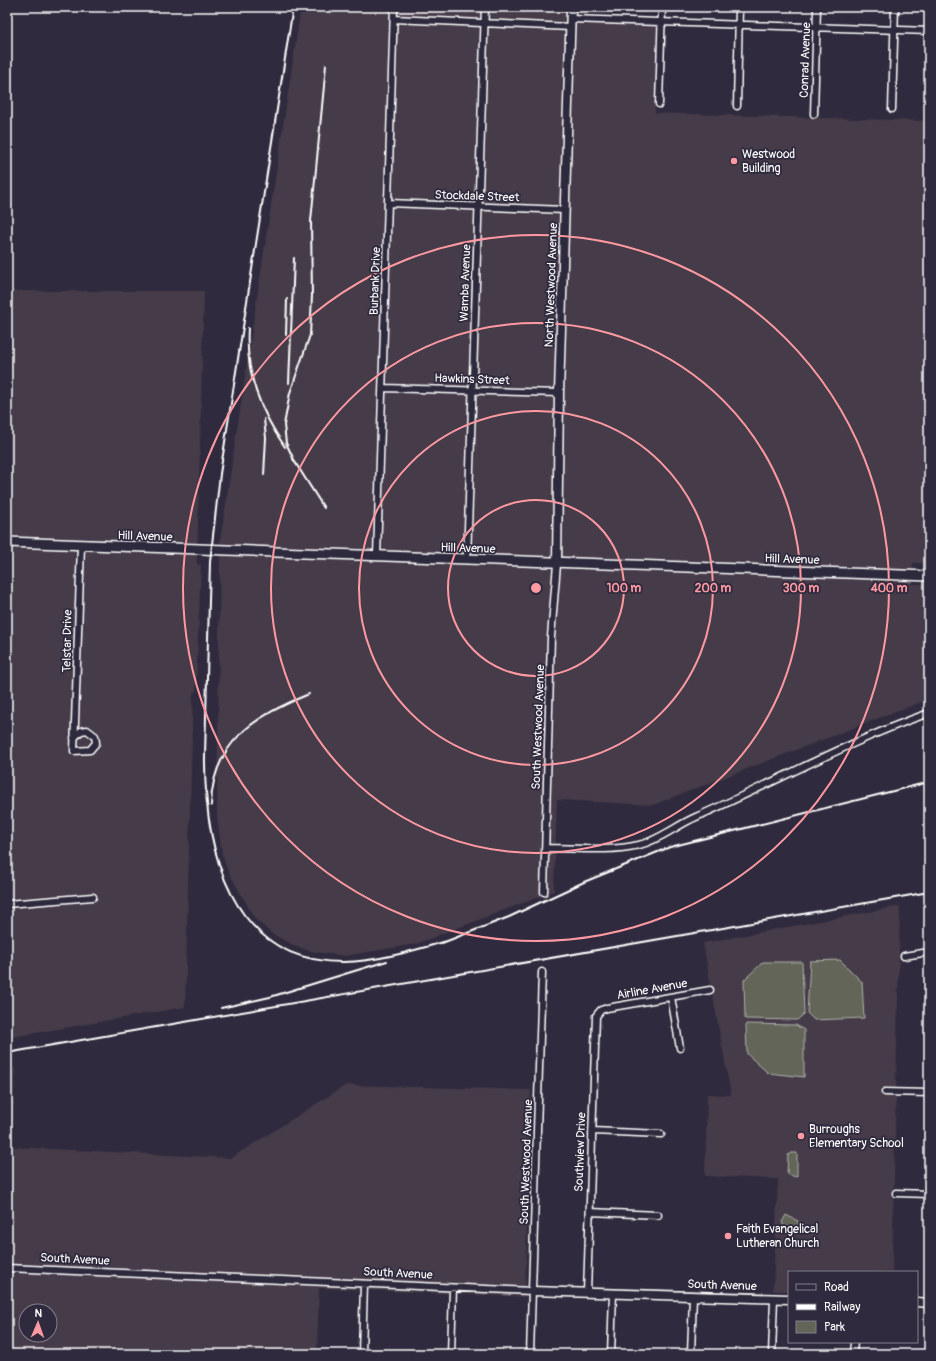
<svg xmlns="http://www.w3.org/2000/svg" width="936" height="1361" font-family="Pangolin,sans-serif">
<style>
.built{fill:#453b49;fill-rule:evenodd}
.green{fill:#626558;stroke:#b0b2ac}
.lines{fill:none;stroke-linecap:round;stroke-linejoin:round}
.minor-casing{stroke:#fff;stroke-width:9}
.tertiary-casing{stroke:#fff;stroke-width:11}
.secondary-casing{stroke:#fff;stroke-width:12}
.minor{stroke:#2f2a3d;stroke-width:6}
.tertiary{stroke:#2f2a3d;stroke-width:8}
.secondary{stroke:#2f2a3d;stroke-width:9}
.rail{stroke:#fff;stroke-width:2}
.ring{fill:none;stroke:#ff9aa2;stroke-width:2}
.poi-dot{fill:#ff9aa2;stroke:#2f2a3d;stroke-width:1.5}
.labels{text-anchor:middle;stroke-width:3.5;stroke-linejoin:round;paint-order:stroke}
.street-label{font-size:12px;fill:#fff;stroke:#2f2a3d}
.poi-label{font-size:12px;fill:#fff;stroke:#2f2a3d;text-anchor:start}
.centre{fill:#ff9aa2;stroke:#2f2a3d;stroke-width:2}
.ring-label{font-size:12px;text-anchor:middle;font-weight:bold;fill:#ff9aa2;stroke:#2f2a3d;stroke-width:3.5;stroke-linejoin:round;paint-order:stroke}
</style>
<rect width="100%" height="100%" fill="#2f2a3d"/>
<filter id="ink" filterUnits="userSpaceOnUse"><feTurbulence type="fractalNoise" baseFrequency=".025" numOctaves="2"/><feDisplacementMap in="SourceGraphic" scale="8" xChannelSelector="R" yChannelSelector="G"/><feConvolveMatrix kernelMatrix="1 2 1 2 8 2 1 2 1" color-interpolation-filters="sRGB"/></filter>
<g filter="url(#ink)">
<!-- built -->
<path class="built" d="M301,7H577V15L657,17L655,113L929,121V563H913L912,584H929V699L653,805L557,800L554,891L416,944L345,956L315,952L297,947L272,934L255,919L227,869L222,855L217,816L220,542Z
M7,291H204L197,564L201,565L196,690L193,693L185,1007L7,1038Z
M900,906L892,1272H789V1291H773L778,1179L705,1176L707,1094L731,1095L703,943Z
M15,1068L12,1147L231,1158L346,1085L531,1090L525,1297L319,1288L317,1354H7V1070ZM26,1311H50V1335H26Z"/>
<!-- green -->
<path class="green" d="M840,960L862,982L864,1018L814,1020L807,1013L810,961Z
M763,962H802L804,1014L797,1020L745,1019L744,980Z
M746,1024L796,1025L804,1030V1077L768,1073L747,1054Z
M791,1153H797V1177L789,1175L787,1173L788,1155Z
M786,1215L798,1221L799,1231L796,1233L786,1231L782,1222Z"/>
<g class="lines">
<!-- minor casing -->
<g class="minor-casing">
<path id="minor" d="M394,19L571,27
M571,19L929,31
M659,104L662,7
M737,106L739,7
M892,109L895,7
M814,114L817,7
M389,203L565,210
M383,388L559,393
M377,556L394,7
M467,560L485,7
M74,738L81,731L87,730L95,736L96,743L90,750L74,751L81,545
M545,848C576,848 609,852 639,845C660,840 677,825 696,817C774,783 849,741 929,713
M544,892L551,637L557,564
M7,904L93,897
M904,956L929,952
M671,997L680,1048
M885,1092L929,1093
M592,1131L661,1134
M896,1193L929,1194
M590,1212L658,1215
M7,1268L532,1291
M587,1293L596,1016L601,1010L607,1008L710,990
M362,1354L364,1284
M451,1354L453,1288
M530,1354L542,972
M611,1354L613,1293
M691,1354L693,1296
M772,1354L774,1299
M853,1354L854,1342"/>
</g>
<!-- tertiary casing -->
<g class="tertiary-casing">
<path id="tertiary" d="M557,564L559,393L571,7
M532,1291L789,1299
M917,1302L929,1303"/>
</g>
<!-- secondary casing -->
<g class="secondary-casing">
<path id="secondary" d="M7,542L929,576"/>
</g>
<!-- minor -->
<use href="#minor" class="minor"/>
<!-- tertiary -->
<use href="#tertiary" class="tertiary"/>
<!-- secondary -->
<use href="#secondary" class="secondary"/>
<!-- rail -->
<path class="rail" d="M293,7L220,474L210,562L205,755C204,847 229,963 344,962C376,962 416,950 447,941
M248,328C245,373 260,411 285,447
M286,335L287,299
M289,383L294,258
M293,459L324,508
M296,464L286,443L284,425L290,393L310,335L312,296L311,221L326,65
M264,475L266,438L264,419
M211,806C212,741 256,716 309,694
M442,943L509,917L584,882L670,847L929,782
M221,1008L270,997L387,961
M7,1053L929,892"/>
</g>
</g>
<!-- distance rings -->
<g class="ring">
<circle cx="536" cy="588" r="88"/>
<circle cx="536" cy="588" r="177"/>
<circle cx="536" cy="588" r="265"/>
<circle cx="536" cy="588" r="353"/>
</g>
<!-- markers -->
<g class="poi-dot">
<circle cx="734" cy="161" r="4"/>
<circle cx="801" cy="1136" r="4"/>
<circle cx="728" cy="1236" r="4"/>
</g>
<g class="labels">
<!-- street labels -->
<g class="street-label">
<text transform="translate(805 60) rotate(-88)" y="4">Conrad Avenue</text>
<text transform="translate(477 196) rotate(2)" y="4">Stockdale Street</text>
<text transform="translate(375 281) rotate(-88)" y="4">Burbank Drive</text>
<text transform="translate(465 283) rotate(-88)" y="4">Wamba Avenue</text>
<text transform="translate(551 285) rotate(-88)" y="4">North Westwood Avenue</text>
<text transform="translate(472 379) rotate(2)" y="4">Hawkins Street</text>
<text transform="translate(145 536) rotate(2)" y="4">Hill Avenue</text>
<text transform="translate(468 548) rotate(2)" y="4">Hill Avenue</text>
<text transform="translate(792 559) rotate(2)" y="4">Hill Avenue</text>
<text transform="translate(67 641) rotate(-89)" y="4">Telstar Drive</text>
<text transform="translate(538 727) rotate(-88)" y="4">South Westwood Avenue</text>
<text transform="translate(652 989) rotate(-10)" y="4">Airline Avenue</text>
<text transform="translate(580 1152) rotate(-88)" y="4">Southview Drive</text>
<text transform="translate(526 1162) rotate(-88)" y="4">South Westwood Avenue</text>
<text transform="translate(75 1259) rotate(3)" y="4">South Avenue</text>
<text transform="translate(398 1273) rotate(3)" y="4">South Avenue</text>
<text transform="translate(722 1285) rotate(2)" y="4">South Avenue</text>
</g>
<!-- poi labels -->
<g class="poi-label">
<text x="742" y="158">Westwood<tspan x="742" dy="14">Building</tspan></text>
<text x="809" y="1133">Burroughs<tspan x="809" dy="14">Elementary School</tspan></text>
<text x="736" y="1233">Faith Evangelical<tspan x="736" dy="14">Lutheran Church</tspan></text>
</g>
</g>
<circle cx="536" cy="588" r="6" class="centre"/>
<g class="ring-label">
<text x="624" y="592">100 m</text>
<text x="713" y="592">200 m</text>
<text x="801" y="592">300 m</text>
<text x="889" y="592">400 m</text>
</g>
<!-- margin -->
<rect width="936" height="1361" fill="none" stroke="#2f2a3d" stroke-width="24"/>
<rect x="12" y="12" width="912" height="1337" fill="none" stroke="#fff" stroke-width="1.5" filter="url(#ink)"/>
<!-- legend -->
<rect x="788" y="1271" width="130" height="72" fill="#2f2a3d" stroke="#827f8b"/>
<rect x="796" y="1284" width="20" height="6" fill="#2f2a3d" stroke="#827f8b"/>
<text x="824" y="1291" font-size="12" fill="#ffffff">Road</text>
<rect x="796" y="1304" width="20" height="6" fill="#ffffff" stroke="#827f8b"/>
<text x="824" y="1311" font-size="12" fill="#ffffff">Railway</text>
<rect x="796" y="1321" width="20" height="12" fill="#626558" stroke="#827f8b"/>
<text x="824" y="1331" font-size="12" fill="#ffffff">Park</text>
<!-- north arrow -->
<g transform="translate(38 1323) rotate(2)"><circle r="19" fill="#2f2a3d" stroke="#827f8b"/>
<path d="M0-3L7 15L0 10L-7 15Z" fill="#ff9aa2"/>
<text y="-6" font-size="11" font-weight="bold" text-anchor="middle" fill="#ffffff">N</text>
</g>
</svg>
